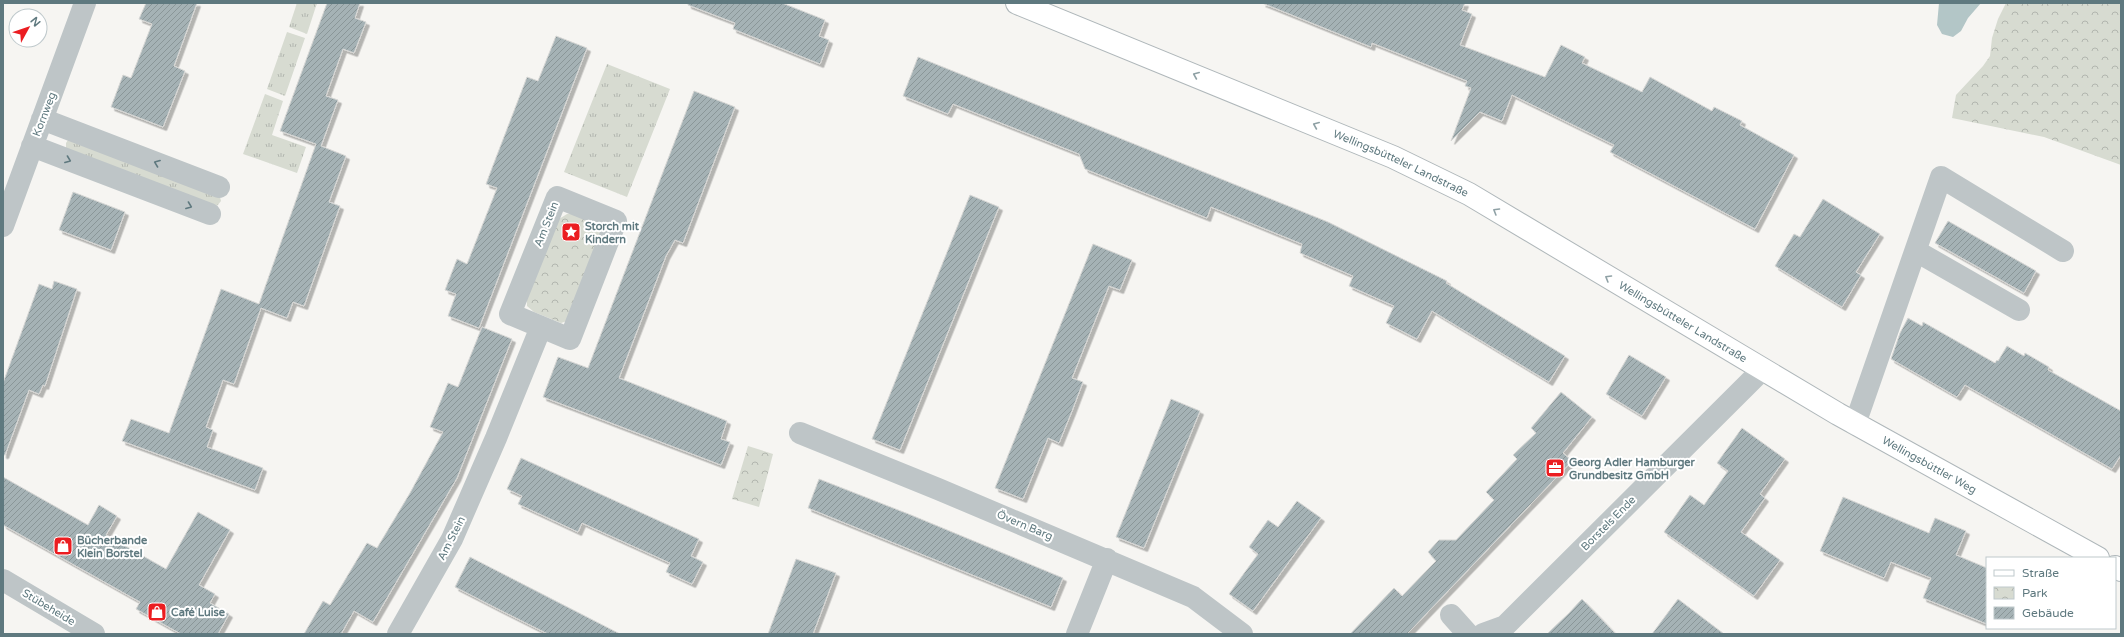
<svg xmlns="http://www.w3.org/2000/svg" width="2124" height="637" font-family="'Varela Round',sans-serif">
<style>
.grass{fill:url(#grass-tufts)}
.park{fill:url(#park-crowns)}
.water{fill:#b3c6c7}
.building{fill:url(#building-hatch);stroke:#d7d7d5;filter:url(#shadow)}
.lines{fill:none;stroke-linecap:round;stroke-linejoin:round}
.major-casing{stroke:#afb7ba;stroke-width:24}
.minor{stroke:#bec5c7;stroke-width:22}
.major{stroke:#fff;stroke-width:22}
.oneway{stroke:#8fa1a5}
.oneway2{stroke:#5f797f}
.labels{text-anchor:middle;stroke-width:4;stroke-linejoin:round;paint-order:stroke}
.street-label{font-size:11px;fill:#5f797f;stroke:#fff}
.poi-label{font-size:11px;font-weight:bold;fill:#5f797f;stroke:#fff;text-anchor:start}
</style>
<defs>
<pattern id="grass-tufts" width="24" height="20" patternUnits="userSpaceOnUse"><rect width="24" height="20" fill="#d7dbd1"/><path d="M3 7l-1-3M5 7V3M7 7l1-3M15 17l-1-3M17 17v-4M19 17l1-3" fill="none" stroke="#b2b6af"/></pattern>
<pattern id="park-crowns" width="20" height="18" patternUnits="userSpaceOnUse"><rect width="20" height="18" fill="#d7dbd1"/><path d="M2 6a3 3 0 1 1 6 0M12 15a3 3 0 1 1 6 0" fill="none" stroke="#b2b6af"/></pattern>
<pattern id="building-hatch" width="6" height="6" patternUnits="userSpaceOnUse"><rect width="6" height="6" fill="#a5b2b5"/><path d="M-1 1l2-2M0 6l6-6M5 7l2-2" fill="none" stroke="#8a9698"/></pattern>
<filter id="shadow"><feDropShadow dx="3.5" dy="3.5" stdDeviation="0" flood-color="#0004"/></filter>
</defs>
<rect width="100%" height="100%" fill="#f6f5f2"/>
<!-- grass -->
<path class="grass" d="M297,3H317L307,34L289,27Z
M287,32L305,38L285,96L267,89Z
M607,64L670,89L627,197L564,172Z
M265,94L283,101L272,135L306,147L297,173L243,154Z
M68,140L220,197L221,201L217,206L66,148V143Z"/>
<!-- park -->
<path class="park" d="M2006,3H2121V165L2044,137L1952,118L1956,95L1983,66L1990,56L1992,38L1998,19Z
M580,213L594,219L603,230L570,320L561,323L534,312L527,306V295L559,219L567,214Z
M748,446L773,454L759,507L732,499Z"/>
<!-- water -->
<path class="water" d="M1939,3H1981L1968,18L1961,31L1953,37L1942,34L1937,25Z"/>
<!-- building -->
<path class="building" d="M146,3H197L174,66L185,71L163,127L111,107L123,75L131,78L152,24L139,19Z
M327,3H360L355,18L366,22L354,53L343,49L326,96L338,100L321,146L346,156L329,202L340,206L304,306L293,302L287,318L261,308L234,384L223,380L206,427L213,430L207,447L263,468L255,490L122,441L131,419L169,433L221,289L259,304L316,144L280,131Z
M688,3H782L825,20L819,36L829,40L820,64L733,29L735,23L688,5Z
M1262,3H1465L1462,10L1472,14L1460,45L1545,77L1561,45L1585,57L1582,63L1642,92L1650,77L1712,111L1714,107L1742,121L1740,125L1794,155L1755,229L1610,152L1614,145L1512,95L1502,121L1480,112L1451,141L1471,88L1465,86L1467,81L1372,43L1371,47Z
M556,36L587,48L479,328L448,316L456,294L445,290L457,259L467,264L497,188L486,184L492,168L527,77L538,81Z
M918,57L1328,222L1447,281L1446,283L1565,356L1549,382L1432,311L1417,339L1386,323L1394,306L1349,286L1353,276L1300,253L1302,244L1211,207L1207,218L1187,210L1085,169L1079,154L968,110L953,104L948,114L903,96Z
M694,91L735,107L683,243L675,240L666,256L619,378L727,421L721,439L730,442L721,465L543,397L558,357L588,368Z
M73,192L125,212L111,250L59,230Z
M970,195L999,207L900,450L872,439Z
M1823,199L1880,234L1856,272L1861,275L1842,307L1775,266L1794,234L1800,237Z
M1948,221L2036,271L2024,293L1935,243Z
M1093,244L1132,260L1120,290L1109,286L1072,378L1083,382L1072,411L1059,443L1048,438L1023,499L995,488Z
M54,281L77,289L45,386L43,385L39,394L29,390L5,455H3V383L39,284L52,289Z
M1908,318L1922,326L1923,322L1995,363L1997,360L1998,361L2007,346L2024,356L2025,353L2049,367L2048,370L2121,411V455L2112,469L1965,385L1957,397L1891,359L1900,333Z
M482,327L512,339L457,478L373,622L354,611L341,634H304L323,601L330,605L367,543L377,548L410,493L443,432L430,427L448,383L458,387Z
M1629,355L1666,377L1642,416L1606,394Z
M1561,392L1592,417L1563,453L1572,461L1407,634H1350L1394,588L1402,596L1436,561L1428,552L1439,540H1456L1494,500L1486,492L1517,459L1513,455L1536,433L1531,428Z
M1171,399L1200,411L1144,548L1116,537Z
M1742,428L1785,459L1760,494L1765,498L1741,532L1780,560L1754,596L1664,532L1690,495L1704,505L1728,471L1717,463Z
M521,458L699,539L691,556L703,562L692,584L666,572L670,563L582,523L578,532L518,504L522,496L507,489Z
M3,477L88,525L99,505L117,516L106,535L166,569L198,512L230,530L199,585L215,594L210,603L229,614L218,634H181L136,609L140,602L3,525Z
M819,479L911,515L1063,578L1051,607L808,508Z
M1843,497L1929,533L1935,518L1966,531L1956,555L1987,568V624L1923,598L1931,578L1891,562L1884,578L1820,551Z
M1297,501L1321,518L1253,611L1229,594L1258,554L1249,547L1268,520L1278,527Z
M470,557L507,576L620,634H548L498,609L455,587Z
M796,559L836,573L824,605L813,634H768Z
M1582,599L1616,634H1547L1569,613Z
M1678,599L1724,634H1652Z"/>
<g class="lines">
<!-- major casing -->
<g class="major-casing">
<g id="major">
<path id="s1" d="M1017,3L1393,157L1469,194L1838,414L2098,558"/>
<path d="M2115,567L2121,570"/>
</g>
</g>
<!-- minor -->
<path class="minor" d="M42,119L219,187
M32,146L210,214
M557,197L616,221L570,339L510,314Z
M3,226L85,3
M1916,251L2019,310
M1855,424L1941,177L2063,251
M800,433L938,489L1193,597L1242,634
M3,580L94,634
M1451,615L1468,634
M398,634L452,539L496,438L541,327
M1077,634L1107,559
M1483,634L1505,626L1762,370"/>
<!-- major -->
<use href="#major" class="major"/>
</g>
<!-- one-way arrows -->
<defs><path id="oneway-chevron" d="M-2-3.5L2.5 0L-2 3.5" fill="none" stroke-width="1.6" stroke-linecap="round" stroke-linejoin="round"/></defs>
<g class="oneway">
<use href="#oneway-chevron" transform="translate(1196 75) rotate(-157)"/>
<use href="#oneway-chevron" transform="translate(1316 125) rotate(-157)"/>
<use href="#oneway-chevron" transform="translate(1496 211) rotate(-149)"/>
<use href="#oneway-chevron" transform="translate(1608 278) rotate(-149)"/>
</g>
<g class="oneway2">
<use href="#oneway-chevron" transform="translate(68 160) rotate(21)"/>
<use href="#oneway-chevron" transform="translate(157 163) rotate(-159)"/>
<use href="#oneway-chevron" transform="translate(189 206) rotate(21)"/>
</g>
<!-- icons -->
<defs>
<g id="sight-square" transform="scale(1)"><rect x="-9" y="-9" width="18" height="18" rx="4" fill="#eb1d21" stroke="#fff"/><path d="M0-6L1.8-2.2L6-1.7L2.9 1.2L3.7 5.4L0 3.3L-3.7 5.4L-2.9 1.2L-6-1.7L-1.8-2.2Z" fill="#fff"/></g>
<g id="office-square" transform="scale(1)"><rect x="-9" y="-9" width="18" height="18" rx="4" fill="#eb1d21" stroke="#fff"/><path d="M-6-3h4V-5.5h4V-3h4V5H-6ZM-1-4.5V-3h2v-1.5ZM-6 0V1H6V0Z" fill="#fff"/></g>
<g id="shop-square" transform="scale(1)"><rect x="-9" y="-9" width="18" height="18" rx="4" fill="#eb1d21" stroke="#fff"/><path d="M-5-2.5h2.3a2.7 3.5 0 0 1 5.4 0H5L5.5 6h-11ZM-1.5-2.5h3a1.5 2.3 0 0 0-3 0Z" fill="#fff"/></g>
</defs>
<g fill-rule="evenodd">
<use href="#sight-square" x="571" y="232"/>
<use href="#office-square" x="1555" y="468"/>
<use href="#shop-square" x="63" y="546"/>
<use href="#shop-square" x="157" y="612"/>
</g>
<g class="labels">
<!-- street labels -->
<g class="street-label">
<text transform="translate(44 114) rotate(-69)" y="4">Kornweg</text>
<text dy="4" stroke="none"><textPath href="#s1" startOffset="416">Wellingsbütteler Landstraße</textPath></text>
<text transform="translate(546 224) rotate(-68)" y="4">Am Stein</text>
<text dy="4" stroke="none"><textPath href="#s1" startOffset="740">Wellingsbütteler Landstraße</textPath></text>
<text dy="4" stroke="none"><textPath href="#s1" startOffset="1025">Wellingsbüttler Weg</textPath></text>
<text transform="translate(1608 523) rotate(-45)" y="4">Borstels Ende</text>
<text transform="translate(1025 525) rotate(23)" y="4">Övern Barg</text>
<text transform="translate(451 538) rotate(-63)" y="4">Am Stein</text>
<text transform="translate(49 607) rotate(31)" y="4">Stübeheide</text>
</g>
<!-- poi labels -->
<g class="poi-label">
<text x="585" y="230">Storch mit<tspan x="585" dy="13">Kindern</tspan></text>
<text x="1569" y="466">Georg Adler Hamburger<tspan x="1569" dy="13">Grundbesitz GmbH</tspan></text>
<text x="77" y="544">Bücherbande<tspan x="77" dy="13">Klein Borstel</tspan></text>
<text x="171" y="616">Café Luise</text>
</g>
</g>
<!-- border -->
<rect width="2124" height="637" fill="none" stroke="#5f797f" stroke-width="8"/>
<!-- legend -->
<rect x="1986" y="557" width="130" height="72" fill="#ffffff" stroke="#bfc9cc"/>
<rect x="1994" y="570" width="20" height="6" fill="#ffffff" stroke="#bfc9cc"/>
<text x="2022" y="577" font-size="12" fill="#5f797f">Straße</text>
<rect x="1994" y="587" width="20" height="12" fill="url(#park-crowns)" stroke="#bfc9cc"/>
<text x="2022" y="597" font-size="12" fill="#5f797f">Park</text>
<rect x="1994" y="607" width="20" height="12" fill="url(#building-hatch)" stroke="#bfc9cc"/>
<text x="2022" y="617" font-size="12" fill="#5f797f">Gebäude</text>
<!-- north arrow -->
<g transform="translate(28 28) rotate(50)"><circle r="19" fill="#ffffff" stroke="#bfc9cc"/>
<path d="M0-3L7 15L0 10L-7 15Z" fill="#eb1d21"/>
<text y="-6" font-size="11" font-weight="bold" text-anchor="middle" fill="#5f797f">N</text>
</g>
</svg>
